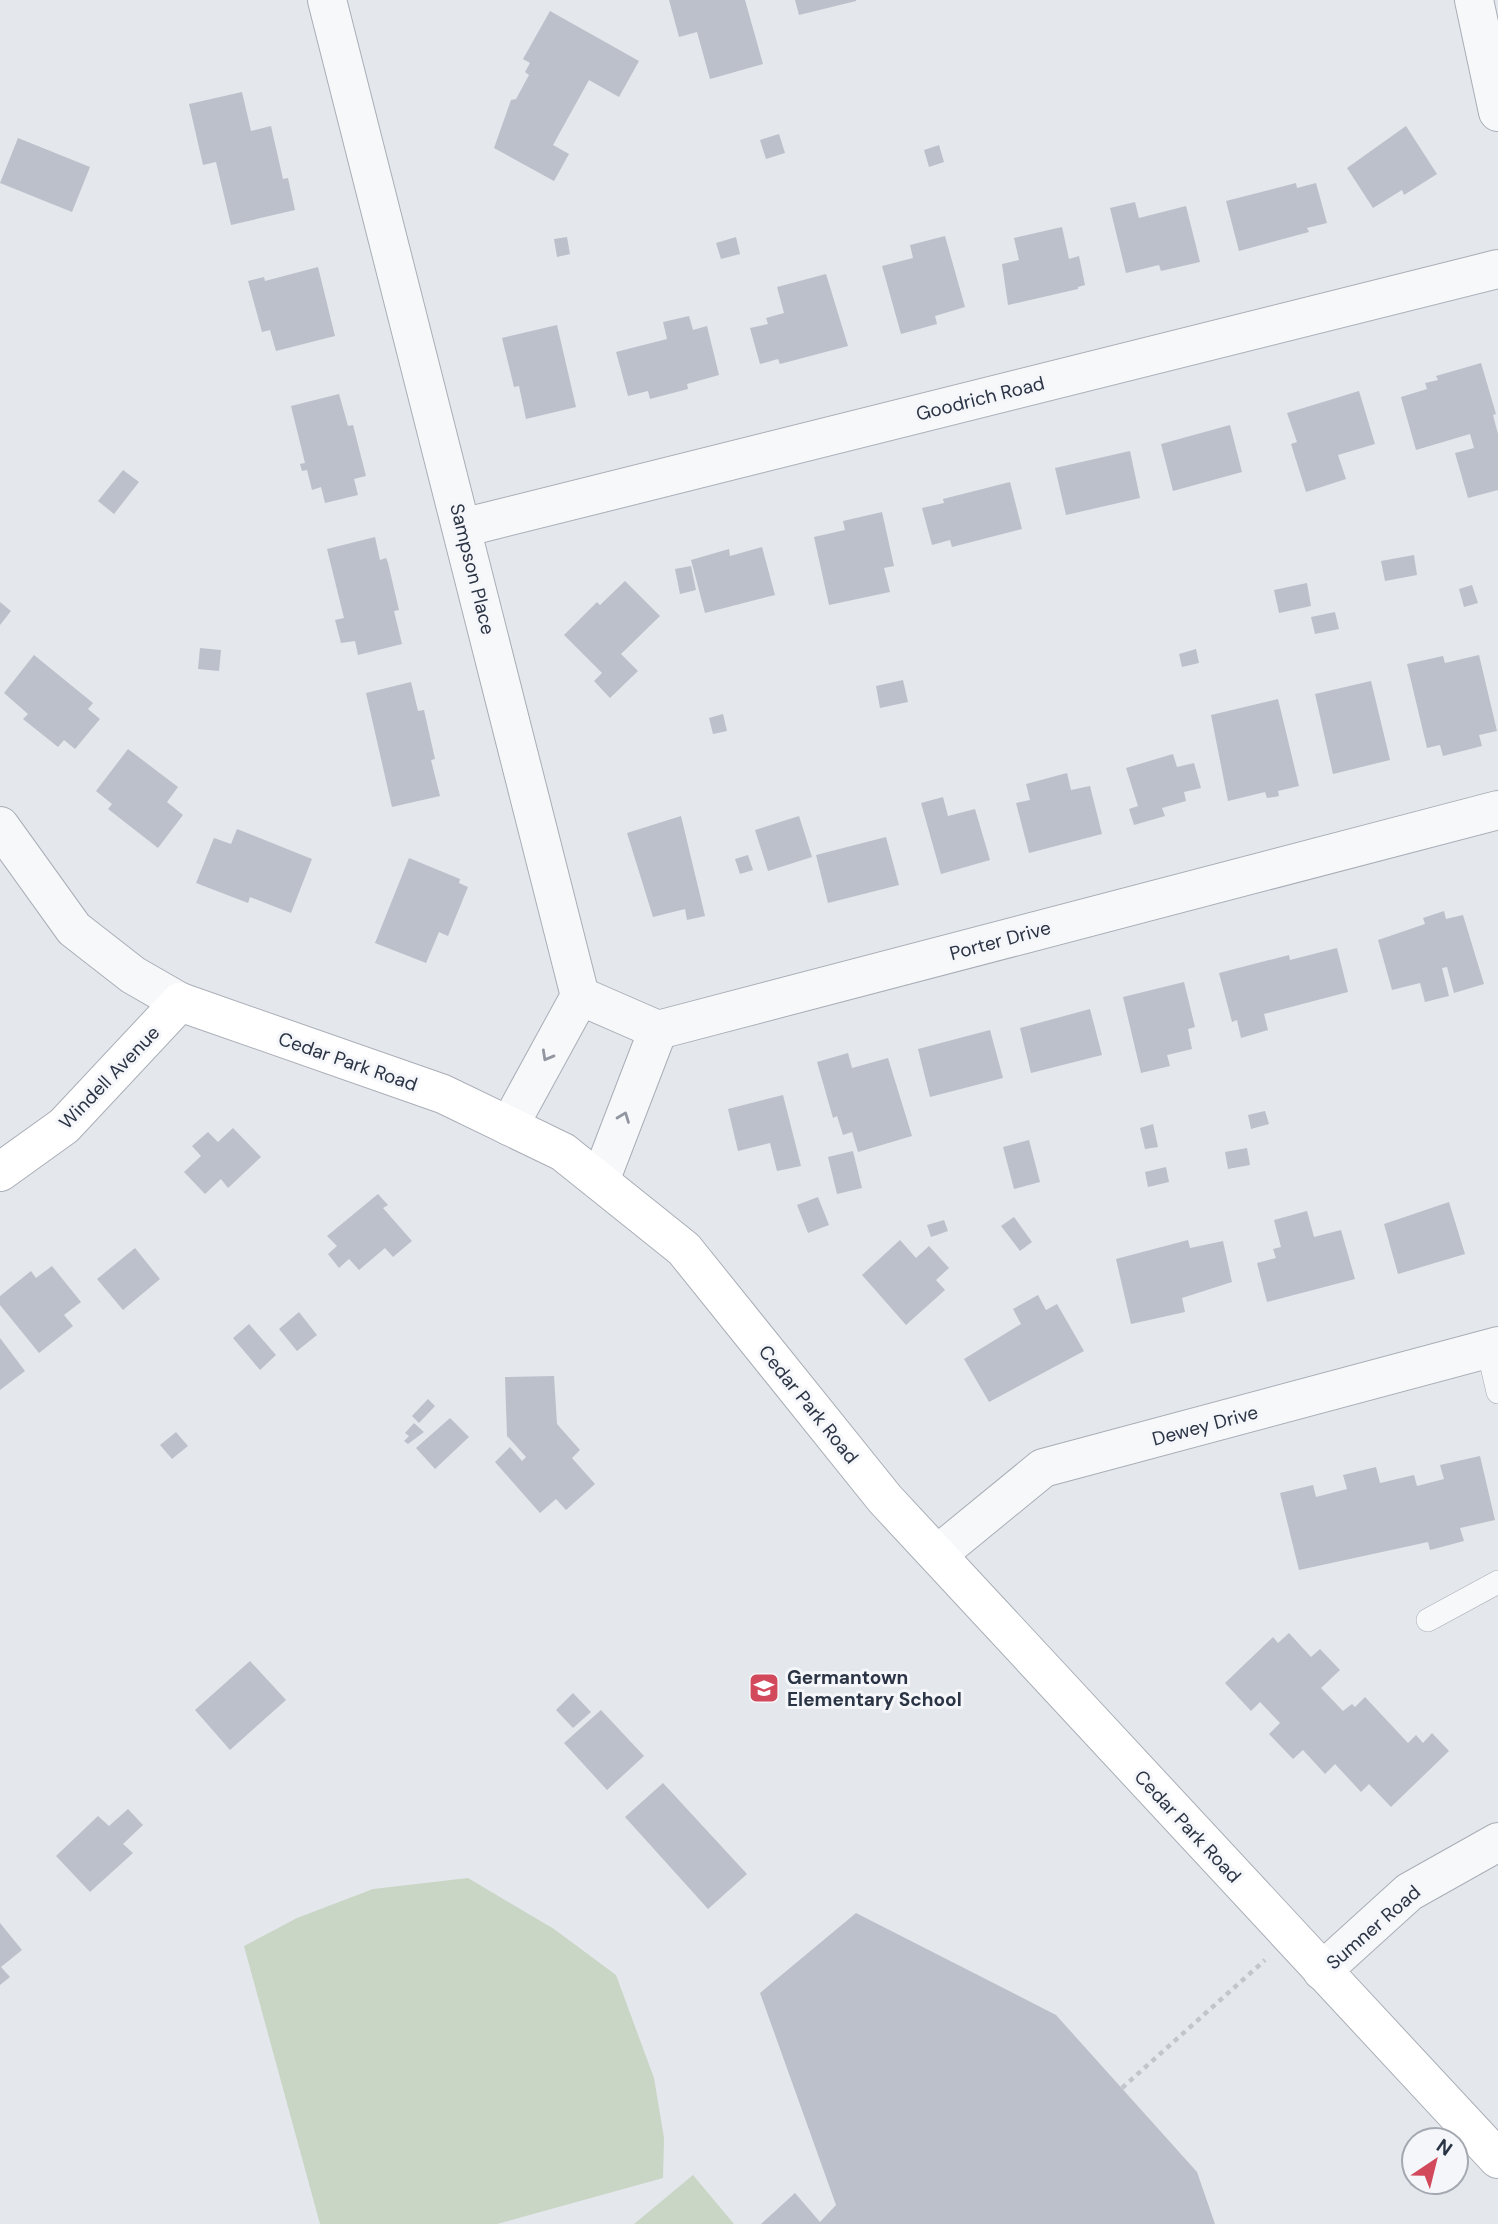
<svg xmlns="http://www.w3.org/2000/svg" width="1498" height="2224" font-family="'DM Sans',sans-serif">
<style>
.green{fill:#c9d6c5}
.building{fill:#bbc0ca}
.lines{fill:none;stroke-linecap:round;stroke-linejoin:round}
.lane-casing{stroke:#a9aeb7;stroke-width:24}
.street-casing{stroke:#a9aeb7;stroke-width:40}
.secondary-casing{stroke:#a9aeb7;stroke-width:40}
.path{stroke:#c2c5cb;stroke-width:4.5;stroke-dasharray:5 5;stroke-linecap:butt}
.lane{stroke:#f7f8fa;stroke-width:23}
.street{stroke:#f7f8fa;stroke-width:38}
.secondary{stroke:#fff;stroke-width:38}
.oneway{stroke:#9196a0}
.labels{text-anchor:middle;stroke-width:6;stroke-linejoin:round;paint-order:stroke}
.street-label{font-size:19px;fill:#2b3445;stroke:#f4f6f9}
.poi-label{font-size:19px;font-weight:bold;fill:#2b3445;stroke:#f4f6f9;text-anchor:start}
</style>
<rect width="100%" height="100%" fill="#e4e7ec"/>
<!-- green -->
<path class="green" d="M468,1878L554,1929L616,1975L654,2078L664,2138L663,2178L497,2224H320L244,1946L297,1918L373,1889Z
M693,2175L734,2224H634Z"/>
<!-- building -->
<path class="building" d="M669,0H745L763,64L710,79L697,32L679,37Z
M795,0H856V1L799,15Z
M550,11L639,61L619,97L589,80L553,145L569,154L554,181L494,148L511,100L516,99L529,75L525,72L530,63L523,59Z
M242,92L251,131L271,126L283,179L288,178L295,210L231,225L216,162L203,165L189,104Z
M1406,126L1437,174L1404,195L1402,190L1373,208L1347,168Z
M779,134L785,153L766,159L760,140Z
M18,138L90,167L72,212L0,183Z
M939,145L944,162L929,167L924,150Z
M1296,183L1297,188L1316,183L1327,223L1307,228L1309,232L1239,251L1226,201Z
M1135,202L1139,218L1186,206L1200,262L1161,271L1159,265L1126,273L1110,208Z
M1062,227L1069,259L1079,256L1085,285L1078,287V289L1008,305L1002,264L1019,260L1014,238Z
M945,236L965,307L935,316L937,324L901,334L882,266L913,258L910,245Z
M567,237L570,254L557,257L554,239Z
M736,237L740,254L721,259L716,243Z
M318,267L335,336L276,351L270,330L262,332L248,281L264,277L265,281Z
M826,274L848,346L780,364L778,359L760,364L750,328L768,324L766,318L784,313L777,287Z
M689,316L693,330L707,326L719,375L687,384L688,389L650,399L648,391L628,396L616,352L667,339L663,322Z
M557,325L576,407L526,419L519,386L514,387L502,338Z
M1481,363L1496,414L1493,415L1498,434V490L1468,498L1455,453L1474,448L1470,434L1416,450L1401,397L1427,389L1425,383L1438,380L1436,376Z
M1359,391L1375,444L1338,455L1346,479L1306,492L1291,444L1297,442L1287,413Z
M339,394L348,426L353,425L366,476L354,479L358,495L325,503L321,487L312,490L307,470L302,471L300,464L305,463L291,406Z
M1230,425L1242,472L1173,491L1161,444Z
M1130,451L1140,498L1066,515L1055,468Z
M123,470L139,482L114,514L98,501Z
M1010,482L1022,529L952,547L950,540L932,545L922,508L944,503L943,499Z
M882,512L894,566L884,568L890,592L829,605L814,537L845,530L843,521Z
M375,537L380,560L386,558L388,563L399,610L394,611L402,644L358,655L355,641L341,643L335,620L344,618L327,549Z
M762,547L775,595L705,613L691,560L729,549L730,556Z
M1414,555L1417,575L1385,581L1381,561Z
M691,566L696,590L680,594L675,569Z
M625,581L660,616L621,654L638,671L610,698L594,681L602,673L564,635L597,602L600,605Z
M1307,583L1311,606L1279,613L1274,590Z
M1472,585L1478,603L1464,607L1459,589Z
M0,602L11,611L0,625Z
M1335,612L1339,629L1315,634L1311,617Z
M200,648L221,650L219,671L198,669Z
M1196,649L1199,663L1182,667L1179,654Z
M34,655L93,703L88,709L100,719L75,749L64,740L58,747L23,719L28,714L4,693Z
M1479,655L1497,731L1479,735L1482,746L1443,756L1440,745L1427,748L1407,664L1443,656L1445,663Z
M903,680L908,702L880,708L876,686Z
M1371,681L1390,760L1333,774L1315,694Z
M411,682L418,711L424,710L435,759L431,760L440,796L392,807L366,693Z
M1278,699L1299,786L1278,791L1279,796L1274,797L1267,798L1265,792L1228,801L1211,715Z
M723,714L727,731L713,734L709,718Z
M128,749L178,787L167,802L183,815L158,848L108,809L112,804L96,791Z
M1173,754L1177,767L1194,763L1201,788L1184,792L1186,801L1162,808L1165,816L1134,825L1129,809L1138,806L1126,768Z
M1067,773L1071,790L1090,786L1102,834L1029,853L1016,803L1030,800L1026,784Z
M943,797L948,816L975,809L990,860L941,874L921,803Z
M681,816L705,916L687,920L685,909L653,917L627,833Z
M799,816L812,857L768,871L755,830Z
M237,829L312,859L291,913L250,897L248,903L196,883L214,838L231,844Z
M886,837L899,885L828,903L816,855Z
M748,855L753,870L740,874L735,859Z
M409,858L460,879L459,883L468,887L448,936L439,932L426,963L375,943Z
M1444,911L1446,919L1463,915L1484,984L1454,993L1447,967L1442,968L1449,996L1425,1002L1420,983L1392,990L1378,940L1425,924L1423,918Z
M1337,948L1348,992L1264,1014L1268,1030L1241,1038L1237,1020L1232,1022L1219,973L1289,955L1290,960Z
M1184,982L1195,1027L1188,1029L1192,1049L1167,1055L1170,1066L1141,1073L1123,997Z
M1090,1009L1102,1055L1031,1073L1020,1028Z
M990,1030L1003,1078L930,1097L918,1049Z
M848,1053L852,1068L888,1058L912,1136L858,1152L852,1132L843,1135L837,1116L833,1118L817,1062Z
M783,1095L801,1166L777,1171L770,1143L738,1151L728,1109Z
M1265,1111L1269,1124L1251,1129L1248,1115Z
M1153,1124L1158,1147L1145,1149L1140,1128Z
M233,1128L261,1157L228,1188L221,1179L205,1194L184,1172L201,1156L192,1146L208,1132L218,1142Z
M1029,1140L1040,1182L1014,1189L1003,1147Z
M1247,1148L1250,1165L1228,1169L1225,1152Z
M853,1151L862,1188L837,1194L828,1157Z
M1166,1167L1169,1182L1148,1187L1145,1172Z
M378,1194L388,1205L383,1208L412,1241L393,1257L385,1248L359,1270L349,1259L339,1268L328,1254L337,1246L327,1236Z
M818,1197L829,1225L808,1233L797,1205Z
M1449,1202L1465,1254L1398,1274L1384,1224Z
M1307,1211L1314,1237L1341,1230L1355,1279L1267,1302L1257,1263L1276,1258L1273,1249L1281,1247L1274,1220Z
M1014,1217L1032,1242L1020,1251L1001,1226Z
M944,1220L948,1231L931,1237L927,1225Z
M900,1240L916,1258L929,1246L949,1268L936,1280L945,1290L906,1325L862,1275Z
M1188,1240L1190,1248L1223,1241L1232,1282L1182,1298L1185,1312L1131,1324L1116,1259Z
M135,1248L160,1279L123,1310L97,1279Z
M52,1266L81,1302L64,1315L73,1326L39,1353L0,1305V1296L31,1271L36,1278Z
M1038,1295L1046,1310L1057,1304L1084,1351L989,1402L964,1359L1021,1324L1013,1309Z
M299,1312L317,1335L297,1351L279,1329Z
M249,1324L276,1355L260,1370L233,1338Z
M0,1338L25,1371L0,1390Z
M554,1376L557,1424L580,1450L572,1458L595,1484L566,1510L556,1499L540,1513L495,1462L510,1447L522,1461L526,1457L507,1436L505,1377Z
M428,1399L435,1406L419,1423L412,1416Z
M450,1418L469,1437L435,1469L416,1448Z
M414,1423L424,1432L408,1444L404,1441L409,1436L405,1433Z
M176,1432L188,1446L172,1459L160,1445Z
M1480,1456L1495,1520L1460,1528L1464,1541L1430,1550L1428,1542L1299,1570L1280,1493L1313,1485L1316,1497L1347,1489L1343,1475L1376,1467L1380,1483L1414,1475L1417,1486L1444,1479L1440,1465Z
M1289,1633L1311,1657L1320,1649L1340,1670L1321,1688L1343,1711L1352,1704L1355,1707L1365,1697L1408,1743L1416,1735L1423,1743L1432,1733L1449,1751L1391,1807L1369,1784L1361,1792L1335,1764L1325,1774L1303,1750L1293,1759L1269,1734L1280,1723L1260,1702L1251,1711L1225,1683L1273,1637L1278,1643Z
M250,1661L286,1700L230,1750L195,1710Z
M573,1693L591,1712L573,1728L556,1710Z
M601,1710L644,1756L607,1790L564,1743Z
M663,1783L747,1874L708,1909L625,1817Z
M128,1809L143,1825L123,1844L133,1853L90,1892L56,1856L98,1816L109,1826Z
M856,1913L1056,2015L1197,2172L1215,2224H761L795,2193L820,2222L836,2205L760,1993Z
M0,1923L22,1950L1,1967L10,1977L0,1985Z"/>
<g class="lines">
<!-- lane casing -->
<g class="lane-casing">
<path id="lane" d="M1488,1349L1498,1392
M1428,1620L1498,1582"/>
</g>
<!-- street casing -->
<g class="street-casing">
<path id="street" d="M327,0L580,996L509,1126
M1474,0L1498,112
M462,528L1498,269
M0,826L74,929L133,975L180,1002
M580,996L658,1030
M658,1030L1498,810
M600,1181L658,1030
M938,1554L1043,1468L1498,1346
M1322,1971L1409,1892L1498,1842"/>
</g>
<!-- secondary casing -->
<g class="secondary-casing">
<path id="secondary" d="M0,1172L64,1126L180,1002L443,1094L563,1152L684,1249L885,1499L1498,2159"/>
</g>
<!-- path -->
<path class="path" d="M1122,2088L1265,1960"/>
<!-- lane -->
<use href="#lane" class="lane"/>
<!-- street -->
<use href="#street" class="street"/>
<!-- secondary -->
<use href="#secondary" class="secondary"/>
</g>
<!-- one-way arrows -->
<defs><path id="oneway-chevron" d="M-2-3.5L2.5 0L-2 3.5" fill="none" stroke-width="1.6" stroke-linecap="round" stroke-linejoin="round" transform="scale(1.75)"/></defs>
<g class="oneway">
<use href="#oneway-chevron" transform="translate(547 1056) rotate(119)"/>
<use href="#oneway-chevron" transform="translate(624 1117) rotate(-69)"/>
</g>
<!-- icons -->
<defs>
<g id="school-square" transform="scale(1.575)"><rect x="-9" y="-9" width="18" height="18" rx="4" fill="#d1495b" stroke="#f4f6f9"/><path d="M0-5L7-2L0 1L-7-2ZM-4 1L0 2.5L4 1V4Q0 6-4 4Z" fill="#fff"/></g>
</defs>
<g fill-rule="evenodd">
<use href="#school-square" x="764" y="1688"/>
</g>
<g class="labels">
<!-- street labels -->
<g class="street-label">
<text transform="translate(980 398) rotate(-14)" y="7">Goodrich Road</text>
<text transform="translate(473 569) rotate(76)" y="7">Sampson Place</text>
<text transform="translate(1000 940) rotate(-15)" y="7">Porter Drive</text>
<text transform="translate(348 1061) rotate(19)" y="7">Cedar Park Road</text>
<text transform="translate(109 1077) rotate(-46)" y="7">Windell Avenue</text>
<text transform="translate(809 1404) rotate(51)" y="7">Cedar Park Road</text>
<text transform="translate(1205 1425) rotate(-15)" y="7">Dewey Drive</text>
<text transform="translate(1188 1826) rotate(47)" y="7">Cedar Park Road</text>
<text transform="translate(1373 1927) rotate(-41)" y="7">Sumner Road</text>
</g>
<!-- poi labels -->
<g class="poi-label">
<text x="787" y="1684">Germantown<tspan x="787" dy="22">Elementary School</tspan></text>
</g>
</g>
<!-- north arrow -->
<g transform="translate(1435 2161) rotate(35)"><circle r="33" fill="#f4f6f9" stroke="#a4a8b1" stroke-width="2"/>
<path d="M0-5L12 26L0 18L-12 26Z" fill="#d1495b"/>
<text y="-10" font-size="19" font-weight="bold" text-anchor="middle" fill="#2b3445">N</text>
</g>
</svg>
